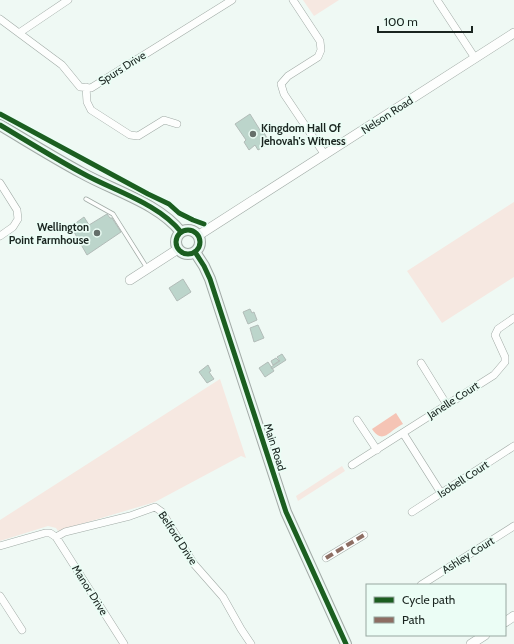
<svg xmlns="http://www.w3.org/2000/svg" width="514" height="644" font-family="Cabin,sans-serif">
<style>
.green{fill:#f6e8e1}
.water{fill:#f5c4b5}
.building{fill:#bcd5cb;stroke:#b2bcb8}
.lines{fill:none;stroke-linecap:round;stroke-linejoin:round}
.service-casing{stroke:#a1aba6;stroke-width:5}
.minor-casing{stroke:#a1aba6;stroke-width:8}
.tertiary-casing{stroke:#a1aba6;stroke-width:10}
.secondary-casing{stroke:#a1aba6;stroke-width:12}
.service{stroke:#fdfefd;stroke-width:3.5}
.minor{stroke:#fdfefd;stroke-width:7}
.tertiary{stroke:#fdfefd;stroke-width:9}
.secondary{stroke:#ecf2f0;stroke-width:10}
.quiet{stroke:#8d6e63;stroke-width:4;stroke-dasharray:8 4;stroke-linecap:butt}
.cycleway-casing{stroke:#ebfdf5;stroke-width:8}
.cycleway{stroke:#1b5e20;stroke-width:5}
.poi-dot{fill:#656f6a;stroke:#ebfdf5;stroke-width:1.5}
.labels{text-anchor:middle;stroke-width:3.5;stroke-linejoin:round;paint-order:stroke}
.street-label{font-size:11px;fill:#1a2520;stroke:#ebfdf5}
.poi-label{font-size:11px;font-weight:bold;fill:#1a2520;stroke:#ebfdf5;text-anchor:start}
</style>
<rect width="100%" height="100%" fill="#eff9f4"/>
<!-- green -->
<path class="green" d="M303,0H339L314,16Z
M514,202V277L442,323L407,271Z
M220,379L246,458L241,456L155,502L58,531L56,528L48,526L0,541V520Z
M342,466L345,471L298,501L296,496Z"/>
<!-- water -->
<path class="water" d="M396,413L403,424L401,425C389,431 383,445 372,429Z"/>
<!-- building -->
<path class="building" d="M250,114L260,130L262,129L267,138L262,141L265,146L258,150L255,145L249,150L244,142L246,140L235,124Z
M107,214L110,218H112L121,232L87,255L74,232L77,231L73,225L84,217L89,225Z
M183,279L191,292L177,301L169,288Z
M250,309L252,313L254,312L257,320L248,324L243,312Z
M258,325L264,338L254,342L250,328Z
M282,354L286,360L272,369L271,367L280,361L277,357Z
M276,358L279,361L273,365L271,361Z
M268,362L274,371L265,377L259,368Z
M208,365L211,371L209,372L214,379L207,383L199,372Z"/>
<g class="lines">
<!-- service casing -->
<g class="service-casing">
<path id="service" d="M86,199L113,214L147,268"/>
</g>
<!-- minor casing -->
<g class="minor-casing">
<path id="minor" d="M293,0L320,41L321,50L318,57L288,76L281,84L284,94L325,155
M437,0L475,58
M0,19L62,65L80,87L91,88L232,0
M19,33L68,0
M86,87L87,102L91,110L130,135L138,136L164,120L177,124
M0,183L17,210L18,219L13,227L0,236
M421,363L447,405
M357,420L377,450
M403,433L441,493
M352,465L494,375L505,362V357L495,335L498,329L514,318
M412,512L514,446
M56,537L124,644
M0,546L45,533H50L56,537L65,532L130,516L155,507L162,512L194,564L223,597L241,629L251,644
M326,558L364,535
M421,585L514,526
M0,596L22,630"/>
</g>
<!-- tertiary casing -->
<g class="tertiary-casing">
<path id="tertiary" d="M199,235L514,33
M130,280L178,249
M505,622L514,616
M471,644L485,635"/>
</g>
<!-- secondary casing -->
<g class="secondary-casing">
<path id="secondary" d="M0,125C27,141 54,158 82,173C114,191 158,203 181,232
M176 242a12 12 0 1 1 24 0a12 12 0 1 1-24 0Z
M195,252L204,266L210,279L286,512L346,644"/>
</g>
<!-- service -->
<use href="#service" class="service"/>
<!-- minor -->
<use href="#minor" class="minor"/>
<!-- tertiary -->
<use href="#tertiary" class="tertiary"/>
<!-- secondary -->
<use href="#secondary" class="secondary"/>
<!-- quiet -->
<path class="quiet" d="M326,558L364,535"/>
<!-- cycleway casing -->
<g class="cycleway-casing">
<path id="cycleway" d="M0,114L148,194L169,204L179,213L193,220L204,224
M0,125C27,141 54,158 82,173C114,191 158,203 181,232
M176 242a12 12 0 1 1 24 0a12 12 0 1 1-24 0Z
M195,252L204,266L210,279L286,512L346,644"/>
</g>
<!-- cycleway -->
<use href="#cycleway" class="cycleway"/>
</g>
<!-- markers -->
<g class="poi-dot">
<circle cx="253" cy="134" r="4"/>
<circle cx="97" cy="233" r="4"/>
</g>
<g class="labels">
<!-- street labels -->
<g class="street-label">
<text transform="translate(122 68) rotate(-32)" y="4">Spurs Drive</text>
<text transform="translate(387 115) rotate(-33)" y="4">Nelson Road</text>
<text transform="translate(453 400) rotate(-33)" y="4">Janelle Court</text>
<text transform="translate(275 447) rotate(72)" y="4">Main Road</text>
<text transform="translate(463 479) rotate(-33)" y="4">Isobell Court</text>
<text transform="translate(178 538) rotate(57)" y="4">Belford Drive</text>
<text transform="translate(468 555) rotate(-32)" y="4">Ashley Court</text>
<text transform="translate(90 590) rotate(58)" y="4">Manor Drive</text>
</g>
<!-- poi labels -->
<g class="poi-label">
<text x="261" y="132">Kingdom Hall Of<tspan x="261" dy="13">Jehovah's Witness</tspan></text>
<text x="89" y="231" text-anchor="end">Wellington<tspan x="89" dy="13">Point Farmhouse</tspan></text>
</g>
</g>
<!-- legend -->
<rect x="366" y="584" width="140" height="52" fill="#ebfdf5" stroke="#97a7a0"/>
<rect x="374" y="597" width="20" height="6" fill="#1b5e20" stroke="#97a7a0"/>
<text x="402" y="604" font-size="12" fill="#1a2520">Cycle path</text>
<rect x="374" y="617" width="20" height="6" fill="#8d6e63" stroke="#97a7a0"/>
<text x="402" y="624" font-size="12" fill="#1a2520">Path</text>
<!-- scale -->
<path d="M378 26v6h94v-6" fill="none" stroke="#1a2520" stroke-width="2"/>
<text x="384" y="26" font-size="12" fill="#1a2520" stroke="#ebfdf5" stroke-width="3" paint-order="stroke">100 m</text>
</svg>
